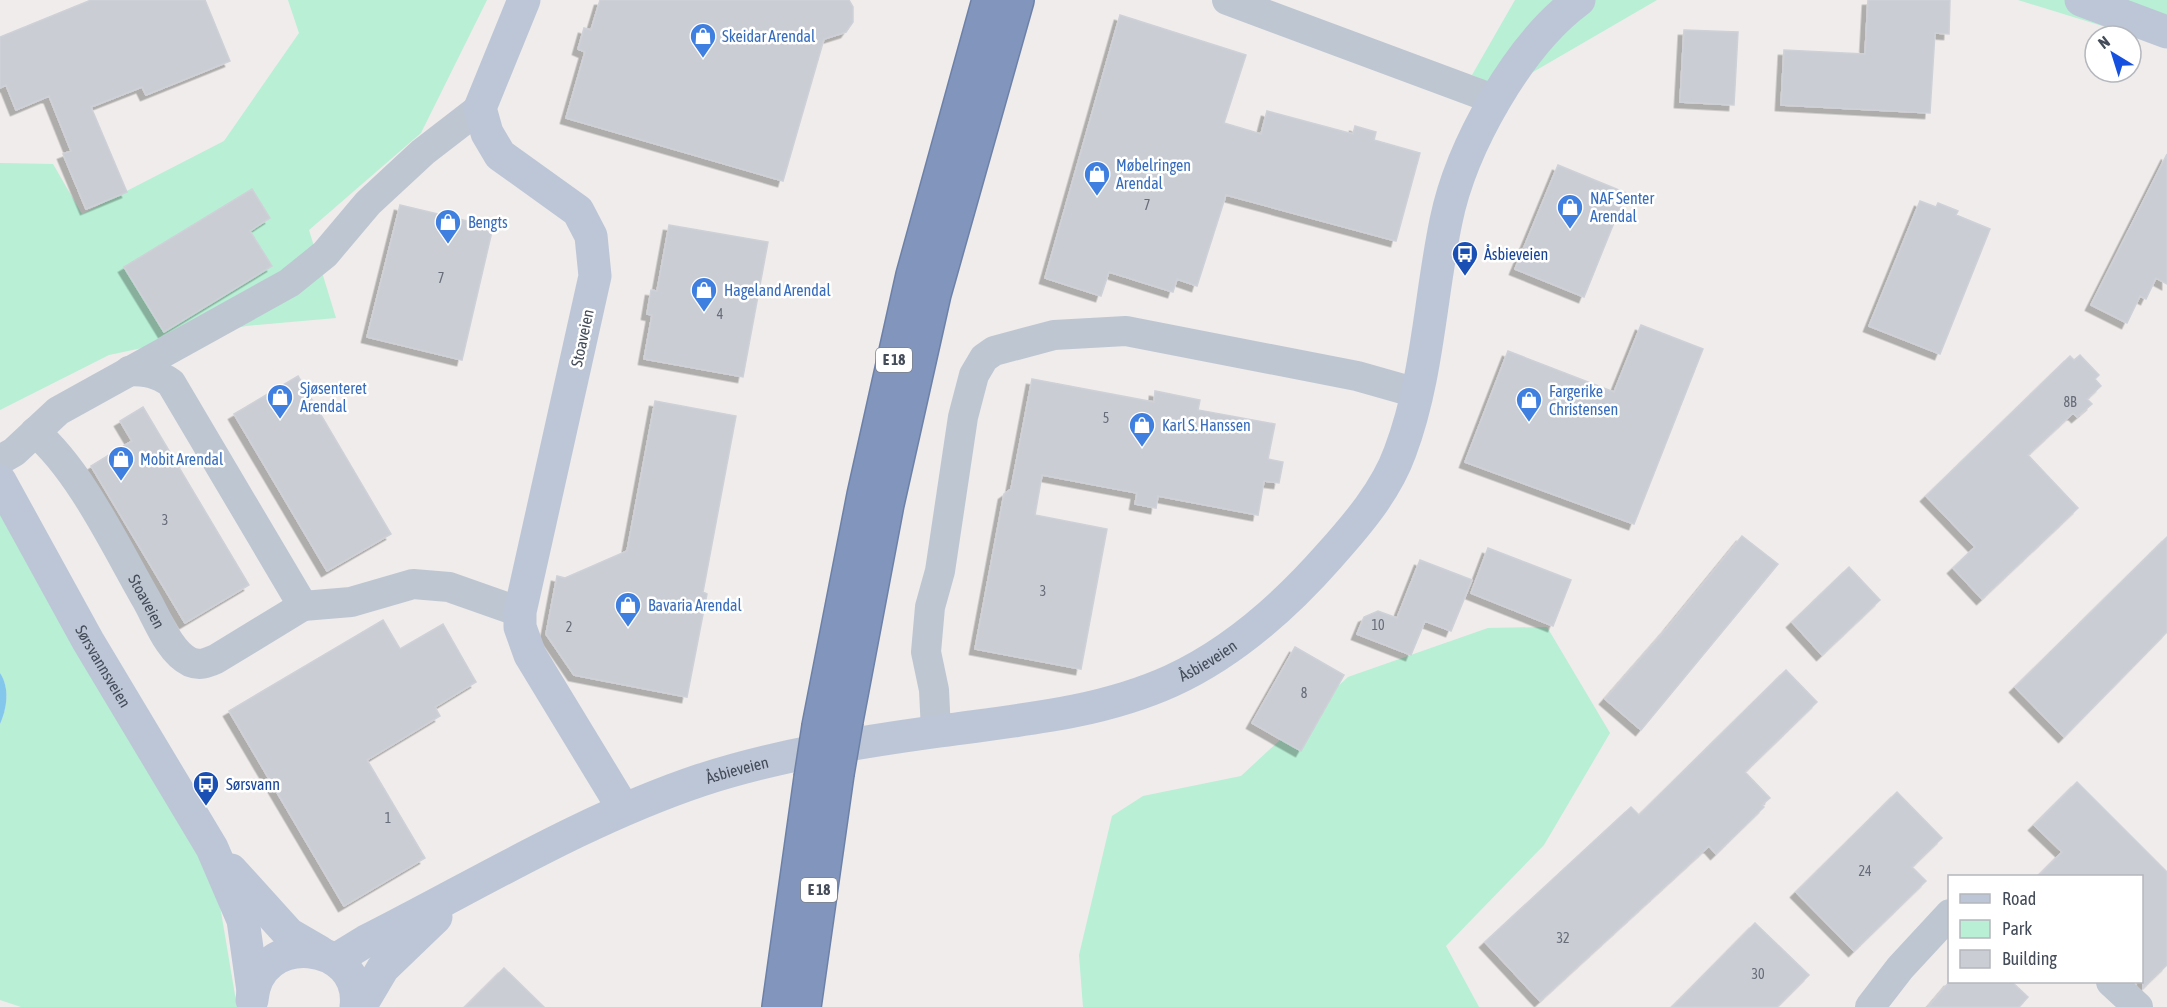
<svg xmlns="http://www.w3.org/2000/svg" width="2167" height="1007" font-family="'Asap Condensed',sans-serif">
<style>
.green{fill:#b8efd5}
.water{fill:#84c7ed}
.building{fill:#cbcdd4;stroke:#cfd1d8;stroke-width:1.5;filter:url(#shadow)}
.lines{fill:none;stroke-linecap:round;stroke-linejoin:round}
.highway-casing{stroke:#6d81a8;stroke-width:36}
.street{stroke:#bec6d2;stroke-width:30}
.secondary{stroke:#bdc6d6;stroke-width:33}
.highway{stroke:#8296bd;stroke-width:33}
.highway-bridge-casing{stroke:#6d81a8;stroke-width:36;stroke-linecap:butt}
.highway-bridge{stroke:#8296bd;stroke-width:33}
.labels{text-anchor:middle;stroke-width:5;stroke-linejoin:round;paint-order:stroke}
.number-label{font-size:14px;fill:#666c78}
.shield{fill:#fff;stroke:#7c828b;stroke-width:1.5}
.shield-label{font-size:15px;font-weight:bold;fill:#444c59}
.shop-label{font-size:16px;fill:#366cbe;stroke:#fff;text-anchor:start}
.transit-label{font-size:16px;fill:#164399;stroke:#fff;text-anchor:start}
.street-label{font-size:16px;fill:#444c59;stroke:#fff}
</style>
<defs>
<filter id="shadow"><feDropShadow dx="-5.5" dy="5.5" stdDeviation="0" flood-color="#0004"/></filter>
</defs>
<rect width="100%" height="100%" fill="#efeceb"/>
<!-- green -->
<path class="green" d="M288,0H487L421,133L309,230L336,318L246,326L109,355L0,410V163L53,164L82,214L224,141L299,33Z
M1515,0H1657L1504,89L1472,75Z
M2018,0H2167V46Z
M0,506L216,882L237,1007H21L0,1000V724C7,708 10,688 0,673Z
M1547,627L1610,733L1544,845L1446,946L1479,1007H1083L1079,955L1112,816L1143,796L1241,776L1348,677L1488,628Z"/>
<!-- water -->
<path class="water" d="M0,673C10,688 7,708 0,724Z"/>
<!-- building -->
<path class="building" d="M91,0H205L230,61L146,95L142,87L91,107L127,192L86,209L63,154L71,151L49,96L16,110L6,85L0,88V37Z
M600,0H849L853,7V22L846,32L824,39L783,181L566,118L585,52L578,49L584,28L591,30Z
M1868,0H1950L1949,34L1935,33L1930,113L1781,105L1784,50L1865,54Z
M1120,15L1246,55L1224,123L1261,134L1267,111L1353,134L1355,126L1376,132L1374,140L1420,153L1396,241L1226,195L1197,286L1177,279L1173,292L1109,272L1101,296L1045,278Z
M1684,30L1738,32L1734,105L1680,102Z
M2167,154V284L2156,278L2146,299L2140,296L2127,323L2091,305Z
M1558,165L1626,193L1584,297L1515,269Z
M252,189L270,218L250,231L272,266L164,332L124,267Z
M1920,201L1936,207L1938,203L1958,211L1956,215L1990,229L1940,354L1869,326Z
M400,205L493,227L462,360L367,337Z
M669,225L768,242L743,377L644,359L652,315L647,314L651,290L657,291Z
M1641,325L1703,349L1634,524L1465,462L1508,351L1614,392Z
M2080,355L2099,375L2095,379L2101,386L2087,399L2092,404L2077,417L2073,413L2028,455L2078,508L1982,599L1953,568L1975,547L1926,496L2070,356L2074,360Z
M298,376L391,534L327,571L234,414Z
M1032,379L1154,402L1155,391L1200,400L1198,410L1275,424L1268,459L1283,462L1279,483L1264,481L1258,515L1158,496L1156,508L1135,504L1137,493L1042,475L1035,515L1107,529L1081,669L975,649L1004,494L1011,489Z
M655,401L736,416L703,592L707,594L687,697L574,675L546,634L557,576L565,578L627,551Z
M143,407L249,585L185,623L91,466L132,441L120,421Z
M1742,536L1778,564L1641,730L1605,699L1667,628Z
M2167,537V632L2064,737L2015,687Z
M1488,548L1571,580L1553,626L1471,593Z
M1420,560L1472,580L1451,631L1425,621L1411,655L1357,634L1364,617L1378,611L1397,618Z
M1849,567L1880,600L1822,655L1792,622Z
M383,620L400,649L443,624L476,682L435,707L440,716L367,760L425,858L344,906L229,711Z
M1295,647L1344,675L1301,751L1252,723Z
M1786,670L1817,702L1745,772L1770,798L1762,805L1764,807L1716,854L1709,846L1540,1001L1485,942L1631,807L1639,815Z
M2077,782L2167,872V965L2143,988L2142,876H2038L2062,852L2034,825Z
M1897,792L1942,838L1912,867L1926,881L1854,951L1796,892Z
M1755,923L1809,975L1777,1007H1672Z
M504,968L544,1007H465Z
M1950,981H2011L2028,997L2019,1007H1928Z"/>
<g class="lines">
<!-- highway casing -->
<g class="highway-casing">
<path id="highway" d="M846,721L887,504L934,294L1017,0
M819,726L864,495L913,275L989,0
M779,1007L811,778
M804,1007L837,774"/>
</g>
<!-- street -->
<g class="street">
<path d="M1227,0L1496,100"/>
<path id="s1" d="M35,432C80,470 116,547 146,599C157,618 169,652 190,662C200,666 207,663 216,659L303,606L171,383C157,373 146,371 129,371"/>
<path d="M0,460L14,452L58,411L289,283L325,254L368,203L423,152L480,108"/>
<path d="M303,606L351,602L413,584L449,587L520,612"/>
<path d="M936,731L934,690L926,652L930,607L940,571L963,417L974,375L984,358L994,351L1054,335L1126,331L1357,376L1417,393"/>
<path d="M2111,982L2138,1007"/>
<path d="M1870,1007L1900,968L1950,914"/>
</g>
<!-- secondary -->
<g class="secondary">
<path d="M524,0L480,108L487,133L500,155L578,211L591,236L595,276L520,612V627L530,655L623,808"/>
<path d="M2081,0L2167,32"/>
<path id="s2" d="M0,481L88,641L212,848L243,920L253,991"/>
<path d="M231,870L289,934L320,952"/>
<path id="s3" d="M335,960L366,941C477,885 582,820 701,780C778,755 860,742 940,731C1018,720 1098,714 1171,681C1232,653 1285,606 1329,556C1356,526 1386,491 1400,452C1428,378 1430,297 1446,221C1461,147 1518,45 1579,0"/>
<path d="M252,1000C257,929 364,940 356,1007"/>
<path d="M360,1007L383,968L436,917"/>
</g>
<!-- highway -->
<use href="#highway" class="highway"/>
<!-- highway-bridge casing -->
<g class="highway-bridge-casing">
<path id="highway-bridge" d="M837,774L846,721
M811,778L819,726"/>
</g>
<!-- highway-bridge -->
<use href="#highway-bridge" class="highway-bridge"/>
</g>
<!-- icons -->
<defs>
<g id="shop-pin" transform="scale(1.35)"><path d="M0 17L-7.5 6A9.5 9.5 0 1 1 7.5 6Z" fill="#3f7fe0" stroke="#fff"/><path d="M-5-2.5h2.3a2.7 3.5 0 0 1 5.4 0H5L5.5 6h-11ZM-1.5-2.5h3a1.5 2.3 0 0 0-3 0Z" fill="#fff"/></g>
<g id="bus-pin" transform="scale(1.35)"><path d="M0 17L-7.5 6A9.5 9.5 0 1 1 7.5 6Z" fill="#1a4fb4" stroke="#fff"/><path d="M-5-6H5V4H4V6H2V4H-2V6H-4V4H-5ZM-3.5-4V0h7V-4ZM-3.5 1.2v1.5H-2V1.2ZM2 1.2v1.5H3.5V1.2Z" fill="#fff"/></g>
</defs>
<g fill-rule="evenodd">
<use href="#shop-pin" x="703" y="36"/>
<use href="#shop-pin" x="1097" y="174"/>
<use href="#shop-pin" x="1570" y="207"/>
<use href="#shop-pin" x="448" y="222"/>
<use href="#bus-pin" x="1465" y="254"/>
<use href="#shop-pin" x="704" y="290"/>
<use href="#shop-pin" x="280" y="397"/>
<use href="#shop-pin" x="1529" y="400"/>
<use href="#shop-pin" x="1142" y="425"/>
<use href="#shop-pin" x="121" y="459"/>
<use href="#shop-pin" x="628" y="605"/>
<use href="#bus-pin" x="206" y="784"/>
</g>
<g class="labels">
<!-- number labels -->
<g class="number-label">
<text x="1147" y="210">7</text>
<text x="441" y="283">7</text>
<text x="720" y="319">4</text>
<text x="2070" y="407">8B</text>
<text x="1106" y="423">5</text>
<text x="165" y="525">3</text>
<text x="1043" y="596">3</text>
<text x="1378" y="630">10</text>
<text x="569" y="632">2</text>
<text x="1304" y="698">8</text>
<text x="388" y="823">1</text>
<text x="1865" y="876">24</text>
<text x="1563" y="943">32</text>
<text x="1758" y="979">30</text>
</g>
<!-- shield labels -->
<g class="shield">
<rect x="876" y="348" width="36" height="24" rx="4.5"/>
<rect x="801" y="878" width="36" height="24" rx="4.5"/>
</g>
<g class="shield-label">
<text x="894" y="365">E 18</text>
<text x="819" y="895">E 18</text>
</g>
<!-- shop labels -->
<g class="shop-label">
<text x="722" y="42">Skeidar Arendal</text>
<text x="1116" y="171">Møbelringen<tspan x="1116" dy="18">Arendal</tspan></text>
<text x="1590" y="204">NAF Senter<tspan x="1590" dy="18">Arendal</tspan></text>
<text x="468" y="228">Bengts</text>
<text x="724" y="296">Hageland Arendal</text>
<text x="300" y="394">Sjøsenteret<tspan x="300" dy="18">Arendal</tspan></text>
<text x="1549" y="397">Fargerike<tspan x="1549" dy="18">Christensen</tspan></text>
<text x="1162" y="431">Karl S. Hanssen</text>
<text x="140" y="465">Mobit Arendal</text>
<text x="648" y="611">Bavaria Arendal</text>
</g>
<!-- transit labels -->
<g class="transit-label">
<text x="1484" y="260">Åsbieveien</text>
<text x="226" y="790">Sørsvann</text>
</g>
<!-- street labels -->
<g class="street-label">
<text transform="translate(582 338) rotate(-78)" y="6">Stoaveien</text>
<text dy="6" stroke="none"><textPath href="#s1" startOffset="204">Stoaveien</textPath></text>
<text dy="6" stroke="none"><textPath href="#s3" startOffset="932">Åsbieveien</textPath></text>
<text dy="6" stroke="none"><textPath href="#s2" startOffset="212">Sørsvannsveien</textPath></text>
<text dy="6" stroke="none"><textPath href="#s3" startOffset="446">Åsbieveien</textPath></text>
</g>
</g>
<!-- legend -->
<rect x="1948" y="875" width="195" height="108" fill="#ffffff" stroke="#b4b7bd" stroke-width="1.5"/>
<rect x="1960" y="894" width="30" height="9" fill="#bdc6d6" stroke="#b4b7bd" stroke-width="1.5"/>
<text x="2002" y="905" font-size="18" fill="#444c59">Road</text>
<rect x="1960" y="920" width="30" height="18" fill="#b8efd5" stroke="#b4b7bd" stroke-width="1.5"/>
<text x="2002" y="935" font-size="18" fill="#444c59">Park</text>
<rect x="1960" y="950" width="30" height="18" fill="#cbcdd4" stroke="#b4b7bd" stroke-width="1.5"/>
<text x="2002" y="965" font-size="18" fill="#444c59">Building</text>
<!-- north arrow -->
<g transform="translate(2113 54) rotate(322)"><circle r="28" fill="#ffffff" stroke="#b4b7bd" stroke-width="1.5"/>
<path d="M0-4.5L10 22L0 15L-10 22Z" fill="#1550df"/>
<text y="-9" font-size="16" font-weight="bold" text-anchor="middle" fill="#444c59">N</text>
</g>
</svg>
